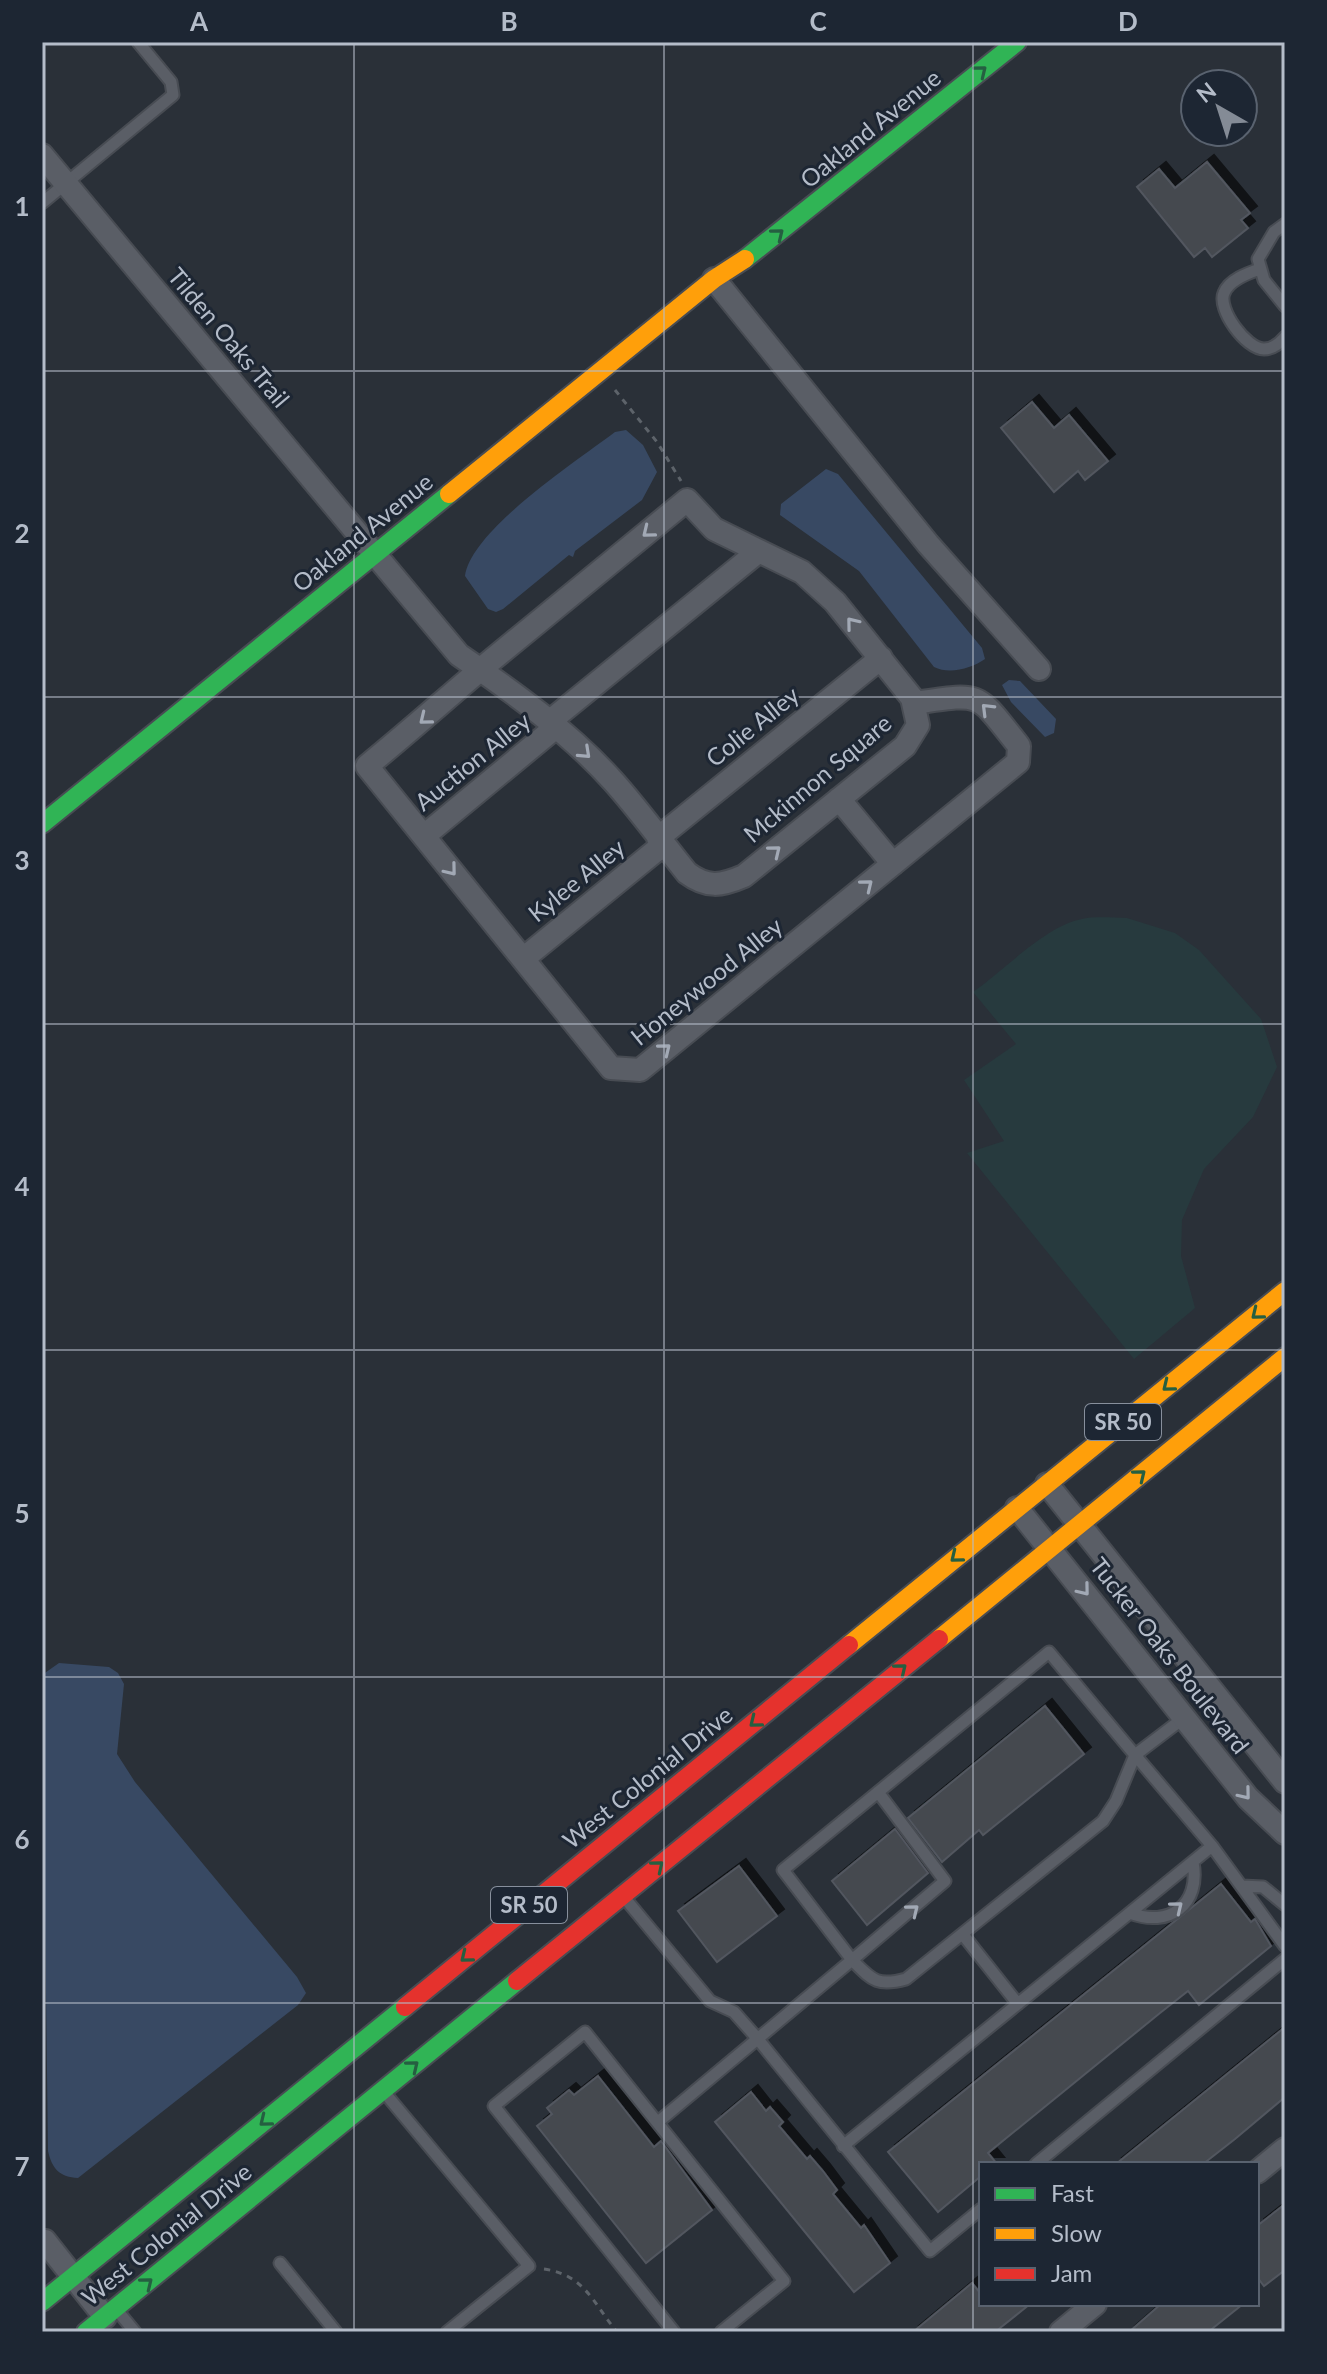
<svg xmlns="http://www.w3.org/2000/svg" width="1327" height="2374" font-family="Lato,sans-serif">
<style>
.green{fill:#273a3e}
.water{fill:#384963}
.building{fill:#444950;stroke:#52575f;stroke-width:2;filter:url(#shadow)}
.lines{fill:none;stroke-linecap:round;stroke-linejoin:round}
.lane-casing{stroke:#484c53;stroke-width:15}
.street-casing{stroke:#484c53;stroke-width:26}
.fast-casing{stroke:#484c53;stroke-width:22}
.slow-casing{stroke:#484c53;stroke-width:22}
.jam-casing{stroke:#484c53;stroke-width:22}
.path{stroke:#5d636a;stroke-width:3;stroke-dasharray:6 6;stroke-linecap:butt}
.lane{stroke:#5a5e66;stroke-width:11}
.street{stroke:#5a5e66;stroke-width:22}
.fast{stroke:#30b455;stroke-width:18}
.slow{stroke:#ff9f0a;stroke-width:18}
.jam{stroke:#e5322d;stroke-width:18}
.oneway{stroke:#255f41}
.oneway2{stroke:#a2a9b5}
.grid{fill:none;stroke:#b4bcc9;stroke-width:2;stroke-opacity:0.55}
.labels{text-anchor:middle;stroke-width:6;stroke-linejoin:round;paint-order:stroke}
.shield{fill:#1d2633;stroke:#878f9c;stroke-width:2}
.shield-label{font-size:22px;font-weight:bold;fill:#b4bcc9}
.street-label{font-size:24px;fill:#b4bcc9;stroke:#1d2633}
.neatline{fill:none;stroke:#b4bcc9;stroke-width:3}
.grid-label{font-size:26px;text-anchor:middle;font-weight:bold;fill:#b4bcc9}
</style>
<defs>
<filter id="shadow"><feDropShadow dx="7" dy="-7" stdDeviation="0" flood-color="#0009"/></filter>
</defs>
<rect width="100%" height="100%" fill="#2a3038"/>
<!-- green -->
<path class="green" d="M1127,918L1175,933L1199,950L1261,1019L1277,1067L1253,1117L1204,1169L1182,1220L1181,1256L1195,1308L1134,1359L967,1153L1004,1141L964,1080L1016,1044L973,992C1005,970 1045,926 1082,919C1096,916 1113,918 1127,918Z"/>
<!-- water -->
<path class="water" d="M626,430L643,445L657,472L642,500L575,551L573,557L569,555L503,609L496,612L488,609L465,576C471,530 578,460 615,432Z
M826,469L838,474L982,648L985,659C972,668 950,675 934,667L859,571L780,515L781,504Z
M1009,680L1020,681L1056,719L1054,733L1045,737L1011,702L1002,685Z
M59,1663L109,1667L118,1673L124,1684L117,1754L135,1782L297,1977L306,1993L298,2005L78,2178C60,2177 52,2169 48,2151L42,1675Z"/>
<!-- building -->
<path class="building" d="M1207,162L1250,213L1241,220L1248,228L1212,257L1205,248L1194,257L1137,187L1159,169L1175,188Z
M1032,402L1054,428L1069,415L1108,461L1085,480L1078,471L1054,492L1001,428Z
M1045,1706L1084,1754L983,1835L979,1830L942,1862L908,1818Z
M895,1829L928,1873L867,1925L832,1881Z
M739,1866L777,1916L717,1962L678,1911Z
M1221,1884L1251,1922L1255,1919L1271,1946L1199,2005L1188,1991L1160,2013L988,2153L997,2164H981V2176L938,2212L888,2152Z
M1285,2027V2097L1235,2139L1203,2164H1116Z
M598,2076L654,2147L661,2141L712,2210L646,2263L537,2126L552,2114L547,2108L569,2090L574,2095Z
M751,2092L766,2111L770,2107L783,2122L779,2126L807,2159L810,2156L823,2171L837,2190L833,2194L861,2228L864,2225L890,2263L854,2292L715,2122Z
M1285,2204V2270L1264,2286L1257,2277V2226Z
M972,2283L981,2294V2304H1030L995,2332H913Z
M1161,2304H1243L1208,2332H1129Z"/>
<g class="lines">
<!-- lane casing -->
<g class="lane-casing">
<path id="lane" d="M42,203L173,95L171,82L138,42
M1285,224L1274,232L1258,259L1264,280L1285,306
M1260,269C1248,273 1229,280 1224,293C1217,309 1246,349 1264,349C1273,349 1280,343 1285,337
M878,1792L945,1881L852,1960C872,1980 877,1987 906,1979L1103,1821L1116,1801L1135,1755L1212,1846L1285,1946
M1242,1886L1263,1887L1285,1905
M628,1902L710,2001L734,2012L757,2038L930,2251L981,2209
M1130,1913C1169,1928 1201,1905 1193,1862
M964,1936L1018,2004
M389,2098L529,2266L447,2332
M658,2122L852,1960L783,1870L1049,1652L1135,1755L1185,1717
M843,2146L1212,1846
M1036,2164L1285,1959
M280,2263L336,2332
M121,2315L135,2332
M674,2332L494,2106L585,2032L784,2281L721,2332"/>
</g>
<!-- street casing -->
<g class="street-casing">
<path id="street" d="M42,155L459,655C513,692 569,732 613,781C639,810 662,842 687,873C707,888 721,886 744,876L905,746L918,725L912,698L835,602L802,572L714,529L687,500L493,659C451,694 410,731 367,766L611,1068L640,1070L1018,762L1019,746C975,691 984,693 914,703
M714,279L928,544L1039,669
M549,722L759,551
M839,799L893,864
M424,836L556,727
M658,838L881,658
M523,959L664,844
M1047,1484L1285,1782
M1017,1508L1248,1798L1285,1833
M1257,2172L1285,2149
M45,2241L105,2317
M1061,2332L1095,2304"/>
</g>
<!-- fast casing -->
<g class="fast-casing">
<path id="fast" d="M745,259L1017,42
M42,824L449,494
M42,2302L405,2007
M86,2332L517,1981"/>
</g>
<!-- slow casing -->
<g class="slow-casing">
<path id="slow" d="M449,494L714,279L745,259
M939,1639L1285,1357
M849,1645L1285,1291"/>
</g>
<!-- jam casing -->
<g class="jam-casing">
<path id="jam" d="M517,1981L939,1639
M405,2007L849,1645"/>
</g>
<!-- path -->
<path class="path" d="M615,390L657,442L681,481
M544,2269C585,2275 593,2303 617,2332"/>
<!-- lane -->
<use href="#lane" class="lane"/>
<!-- street -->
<use href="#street" class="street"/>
<!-- fast -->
<use href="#fast" class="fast"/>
<!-- slow -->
<use href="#slow" class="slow"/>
<!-- jam -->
<use href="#jam" class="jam"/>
</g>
<!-- one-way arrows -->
<defs><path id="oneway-chevron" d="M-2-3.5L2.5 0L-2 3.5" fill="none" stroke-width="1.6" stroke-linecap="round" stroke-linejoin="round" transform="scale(2)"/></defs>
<g class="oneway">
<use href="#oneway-chevron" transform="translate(981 71) rotate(-39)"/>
<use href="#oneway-chevron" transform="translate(778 234) rotate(-39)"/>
<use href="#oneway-chevron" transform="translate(1257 1314) rotate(141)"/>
<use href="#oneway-chevron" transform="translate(1168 1386) rotate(141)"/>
<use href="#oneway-chevron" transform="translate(1140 1475) rotate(-39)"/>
<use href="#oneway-chevron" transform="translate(956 1557) rotate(141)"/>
<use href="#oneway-chevron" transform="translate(901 1669) rotate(-39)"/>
<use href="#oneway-chevron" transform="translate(755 1722) rotate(141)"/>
<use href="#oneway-chevron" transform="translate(658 1866) rotate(-39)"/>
<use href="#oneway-chevron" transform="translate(466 1957) rotate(141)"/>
<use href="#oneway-chevron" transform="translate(413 2066) rotate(-39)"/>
<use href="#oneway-chevron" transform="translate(265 2121) rotate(141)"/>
<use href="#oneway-chevron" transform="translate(147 2283) rotate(-39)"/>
</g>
<g class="oneway2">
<use href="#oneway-chevron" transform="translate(648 532) rotate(141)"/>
<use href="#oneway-chevron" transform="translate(852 623) rotate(-129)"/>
<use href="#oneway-chevron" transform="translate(987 709) rotate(-135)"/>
<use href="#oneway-chevron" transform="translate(425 719) rotate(141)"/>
<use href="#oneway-chevron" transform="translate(585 753) rotate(43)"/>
<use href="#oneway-chevron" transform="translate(775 851) rotate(-39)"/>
<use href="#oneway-chevron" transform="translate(451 870) rotate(51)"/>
<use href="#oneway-chevron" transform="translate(867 885) rotate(-39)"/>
<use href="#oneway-chevron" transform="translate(665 1049) rotate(-39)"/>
<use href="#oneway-chevron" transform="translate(1084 1590) rotate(51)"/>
<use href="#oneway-chevron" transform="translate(1245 1794) rotate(51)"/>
<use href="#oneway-chevron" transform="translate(1177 1907) rotate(-39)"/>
<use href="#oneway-chevron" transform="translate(913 1910) rotate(-39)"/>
</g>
<!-- grid -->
<path class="grid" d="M354,42V2332M664,42V2332M973,42V2332M42,371H1285M42,697H1285M42,1024H1285M42,1350H1285M42,1677H1285M42,2003H1285"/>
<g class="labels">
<!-- shield labels -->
<g class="shield">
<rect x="1085" y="1404" width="76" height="36" rx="6"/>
<rect x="491" y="1887" width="76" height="36" rx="6"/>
</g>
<g class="shield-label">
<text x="1123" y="1430">SR 50</text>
<text x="529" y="1913">SR 50</text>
</g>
<!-- street labels -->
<g class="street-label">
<text transform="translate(871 129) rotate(-39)" y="8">Oakland Avenue</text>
<text transform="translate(228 338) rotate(50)" y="8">Tilden Oaks Trail</text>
<text transform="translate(363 533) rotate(-39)" y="8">Oakland Avenue</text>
<text transform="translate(753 727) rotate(-39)" y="8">Colie Alley</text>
<text transform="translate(473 762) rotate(-39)" y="8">Auction Alley</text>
<text transform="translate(818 779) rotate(-40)" y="8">Mckinnon Square</text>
<text transform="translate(577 881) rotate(-39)" y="8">Kylee Alley</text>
<text transform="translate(707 982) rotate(-39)" y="8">Honeywood Alley</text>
<text transform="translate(1169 1656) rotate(52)" y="8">Tucker Oaks Boulevard</text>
<text transform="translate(648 1778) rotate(-39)" y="8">West Colonial Drive</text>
<text transform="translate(167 2235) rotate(-39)" y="8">West Colonial Drive</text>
</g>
</g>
<!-- border -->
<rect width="1327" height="2374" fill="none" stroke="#1d2633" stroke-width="88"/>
<!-- legend -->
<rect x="979" y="2162" width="280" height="144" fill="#1d2633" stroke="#59626f" stroke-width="2"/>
<rect x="995" y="2188" width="40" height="12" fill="#30b455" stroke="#59626f" stroke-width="2"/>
<text x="1051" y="2202" font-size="24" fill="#b4bcc9">Fast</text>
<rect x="995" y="2228" width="40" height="12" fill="#ff9f0a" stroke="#59626f" stroke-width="2"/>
<text x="1051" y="2242" font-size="24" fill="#b4bcc9">Slow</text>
<rect x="995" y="2268" width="40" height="12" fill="#e5322d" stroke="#59626f" stroke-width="2"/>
<text x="1051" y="2282" font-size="24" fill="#b4bcc9">Jam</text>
<!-- north arrow -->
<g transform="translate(1219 108) rotate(321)"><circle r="38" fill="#1d2633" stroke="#59626f" stroke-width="2"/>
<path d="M0-6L14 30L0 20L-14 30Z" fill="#848b96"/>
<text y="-12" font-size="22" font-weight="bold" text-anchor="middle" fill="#b4bcc9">N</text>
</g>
<rect x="44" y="44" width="1239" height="2286" class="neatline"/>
<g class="grid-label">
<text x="199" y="31">A</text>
<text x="509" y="31">B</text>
<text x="818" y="31">C</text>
<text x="1128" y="31">D</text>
<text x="22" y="216">1</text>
<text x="22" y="543">2</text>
<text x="22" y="870">3</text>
<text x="22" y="1196">4</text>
<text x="22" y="1523">5</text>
<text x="22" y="1849">6</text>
<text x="22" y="2176">7</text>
</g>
</svg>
